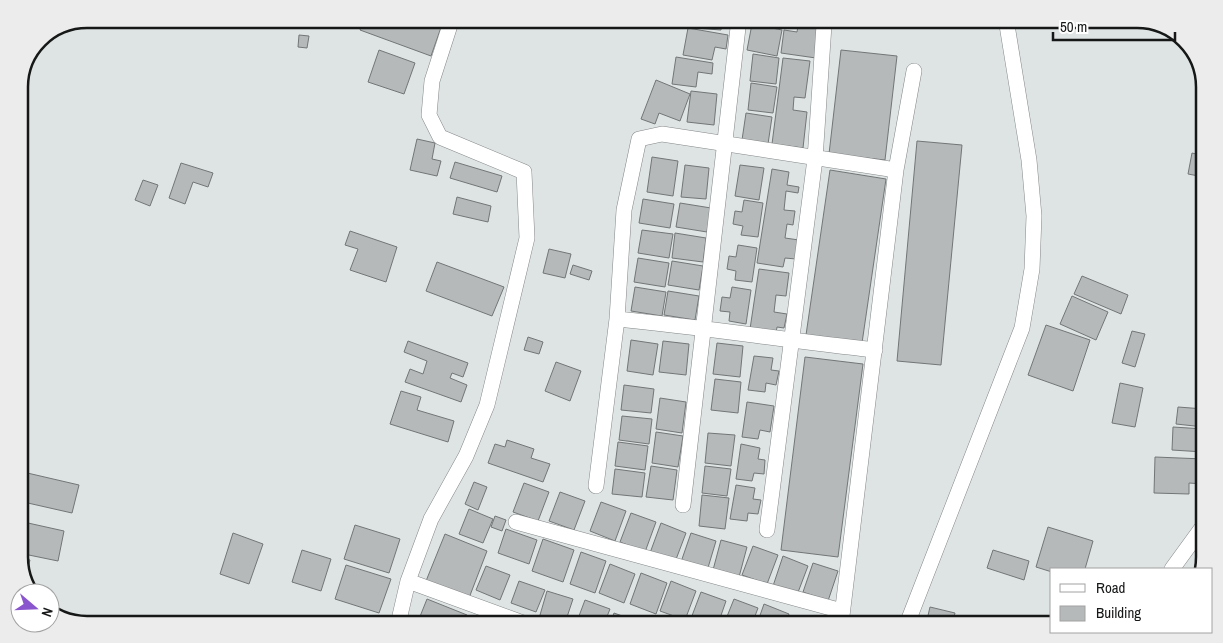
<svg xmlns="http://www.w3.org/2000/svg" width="1223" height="643" font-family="'Archivo Narrow',sans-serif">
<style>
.building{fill:#b5b9ba;stroke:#737677}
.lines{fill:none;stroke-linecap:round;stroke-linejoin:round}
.street-casing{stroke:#848788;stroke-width:16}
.street{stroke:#fff;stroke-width:15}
.rim{fill:none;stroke:#161717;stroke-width:2.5}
</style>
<rect width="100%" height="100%" fill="#dee3e3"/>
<!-- building -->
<path class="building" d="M364,19H444L431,56L360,30Z
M696,19H722L721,30L695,28Z
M799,19H822L816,58L781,53L784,30L797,32Z
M752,24L782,30L777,56L747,50Z
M688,28L728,35L726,49L715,47L712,60L683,55Z
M299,35L309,36L307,48L298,47Z
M379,50L415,63L404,94L368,82Z
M841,50L897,56L885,160L829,154Z
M753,54L779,58L776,84L750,81Z
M676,57L713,63L712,74L698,72L696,87L672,84Z
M783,58L810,61L805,98L794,97L793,110L807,112L803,148L772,144Z
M656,80L690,94L680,121L659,113L655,124L641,119Z
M751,83L777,87L773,113L748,110Z
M691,91L717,94L714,125L687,122Z
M746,113L772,117L768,144L742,140Z
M417,139L435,143L432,159L441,161L437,176L410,170Z
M917,141L962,145L941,365L897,361Z
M1192,153L1204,156V177L1188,174Z
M652,157L678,161L673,196L647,192Z
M455,162L502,176L497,192L450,178Z
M181,163L213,173L208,187L193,182L185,204L169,198Z
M685,165L709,168L706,199L681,197Z
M740,165L764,168L759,200L735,196Z
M772,169L789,172L787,185L799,187L798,193L786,191L784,210L795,211L793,225L787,224L785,238L799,240L796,259L785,258L783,267L757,263Z
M830,170L886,179L862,343L806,335Z
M143,180L158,185L150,206L135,200Z
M457,197L491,206L488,222L453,214Z
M643,199L674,204L670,228L639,223Z
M744,200L763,203L758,237L741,235L743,226L733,224L735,211L742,212Z
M680,203L711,208L707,232L676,227Z
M642,230L673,234L669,258L638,253Z
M350,231L397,247L386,282L350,270L358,249L345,245Z
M675,233L706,238L703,262L672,258Z
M738,245L757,248L752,282L735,280L736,271L727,269L729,256L736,257Z
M549,249L571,254L565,278L543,273Z
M638,258L669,263L665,287L634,282Z
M672,261L703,266L699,290L668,285Z
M437,262L504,287L492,316L426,291Z
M573,265L592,271L589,280L570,274Z
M759,269L789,273L786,296L776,295L774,312L787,314L784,328L777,327L776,333L750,329Z
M1082,276L1128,295L1121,314L1074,294Z
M635,287L666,292L662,316L631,311Z
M732,287L751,290L746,324L729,321L730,312L720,311L722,297L730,298Z
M668,291L699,296L695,320L664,315Z
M1072,296L1108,312L1096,340L1060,324Z
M1046,325L1090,340L1073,391L1028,375Z
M1132,331L1145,334L1135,367L1122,363Z
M528,337L543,342L539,354L524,350Z
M631,340L658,344L653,375L627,371Z
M408,341L468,363L463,377L452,373L450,378L467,385L461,402L405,382L410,369L423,374L427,361L404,352Z
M663,341L689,344L686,375L659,372Z
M717,343L743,346L740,377L713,374Z
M754,356L773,358L771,370L779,371L776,385L766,383L765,392L748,390Z
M805,357L863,364L838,557L781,550Z
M556,362L581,371L570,401L545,391Z
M715,379L741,382L738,413L711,410Z
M1120,383L1143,388L1135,427L1112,423Z
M624,385L654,389L651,413L621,410Z
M401,391L421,397L417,410L454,421L448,442L390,424Z
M660,398L686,402L682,433L656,429Z
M747,402L774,406L770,432L760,430L758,439L742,437Z
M1178,407L1204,409V427L1176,424Z
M622,416L652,419L649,444L619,440Z
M1173,427L1204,429V452L1172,450Z
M656,432L683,436L678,467L652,463Z
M708,433L735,435L731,466L705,463Z
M507,440L534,449L531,458L550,464L543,482L488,463L495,444L505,447Z
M618,442L648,446L645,470L615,466Z
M741,444L760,448L758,459L765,460L764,474L754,473L752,481L736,479Z
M1155,457L1204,459V484L1189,483V494L1154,493Z
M651,466L677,470L673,500L646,497Z
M705,466L731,469L727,496L702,493Z
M615,469L645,473L642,497L612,494Z
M23,472L79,485L72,513L19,501Z
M474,482L487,487L478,510L465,504Z
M524,483L549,492L538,521L513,512Z
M736,485L755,488L753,499L761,500L758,514L748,513L747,521L730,519Z
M560,492L585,501L574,530L549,521Z
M702,495L729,498L725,529L699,526Z
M601,502L626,511L615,541L590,531Z
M469,509L493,519L483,543L459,534Z
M631,513L656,522L645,552L620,542Z
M495,516L506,520L502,531L491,527Z
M19,521L64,531L58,561L19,553Z
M661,523L686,533L675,562L650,553Z
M355,525L400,539L389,573L344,559Z
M1048,527L1093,541L1085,569H1052V572L1036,567Z
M506,529L537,540L529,564L498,553Z
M233,533L263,544L249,584L220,574Z
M691,533L716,541L707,571L681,562Z
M445,534L487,551L469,598L426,581Z
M543,539L574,550L563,582L532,571Z
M721,540L747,547L739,577L713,570Z
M753,546L778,555L767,584L742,575Z
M302,550L331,559L321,591L292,582Z
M993,550L1029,561L1024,580L987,568Z
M581,552L606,561L595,593L570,584Z
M783,556L808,566L797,595L773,586Z
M19,557L30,560L25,579L19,561Z
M813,563L838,571L828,601L803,592Z
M610,564L635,574L624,603L599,593Z
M346,565L391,579L379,613L335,599Z
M486,566L510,575L500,600L476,590Z
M641,573L667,583L656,614L630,604Z
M519,581L545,590L536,612L511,603Z
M671,581L696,591L685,620L660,611Z
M547,591L573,599L565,623L540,615Z
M701,592L726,601L718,624H699L690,621Z
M427,599L467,615L464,624H417Z
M734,599L758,608L752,624H724Z
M585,600L610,609L604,624H576Z
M764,604L789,614L785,624H757Z
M930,607L955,613L952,624H926Z
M614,613L639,622L638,624H610Z"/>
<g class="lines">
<!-- street casing -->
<g class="street-casing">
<path id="street" d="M617,319C704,327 789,341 875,350
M596,486L617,319L624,210L639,139L662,134L896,170
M683,505L739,19
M516,522L842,611
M767,530L815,159L824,25
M1172,569L1204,525
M408,581L526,624
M398,624L408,581L431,519L466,456L487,405L527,238L524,172L440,137L429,115L432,81L452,19
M841,624L896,170L914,71
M907,624L1022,328L1032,269L1034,216L1029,160L1006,19"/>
</g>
<!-- street -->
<use href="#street" class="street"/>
</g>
<!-- crop -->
<path d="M0 0H1223V643H0ZM87 28H1137A59 59 0 0 1 1196 87V557A59 59 0 0 1 1137 616H87A59 59 0 0 1 28 557V87A59 59 0 0 1 87 28Z" fill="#ececec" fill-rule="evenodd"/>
<path class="rim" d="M87 28H1137A59 59 0 0 1 1196 87V557A59 59 0 0 1 1137 616H87A59 59 0 0 1 28 557V87A59 59 0 0 1 87 28Z"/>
<!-- legend -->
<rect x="1050" y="568" width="162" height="65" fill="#ffffff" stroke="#a2a2a2"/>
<rect x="1060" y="584" width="25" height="8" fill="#ffffff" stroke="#a2a2a2"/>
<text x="1096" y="593" font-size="15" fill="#161717">Road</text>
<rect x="1060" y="606" width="25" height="15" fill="#b5b9ba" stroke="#a2a2a2"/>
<text x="1096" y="618" font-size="15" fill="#161717">Building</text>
<!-- north arrow -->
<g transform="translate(35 608) rotate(109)"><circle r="24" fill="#ffffff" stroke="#a2a2a2"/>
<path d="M0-4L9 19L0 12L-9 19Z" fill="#8a56ce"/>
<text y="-8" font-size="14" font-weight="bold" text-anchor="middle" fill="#161717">N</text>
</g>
<!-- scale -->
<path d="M1053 32v8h122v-8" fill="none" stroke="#161717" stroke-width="2.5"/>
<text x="1060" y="32" font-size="15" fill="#161717" stroke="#ffffff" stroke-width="4" paint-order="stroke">50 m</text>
</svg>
